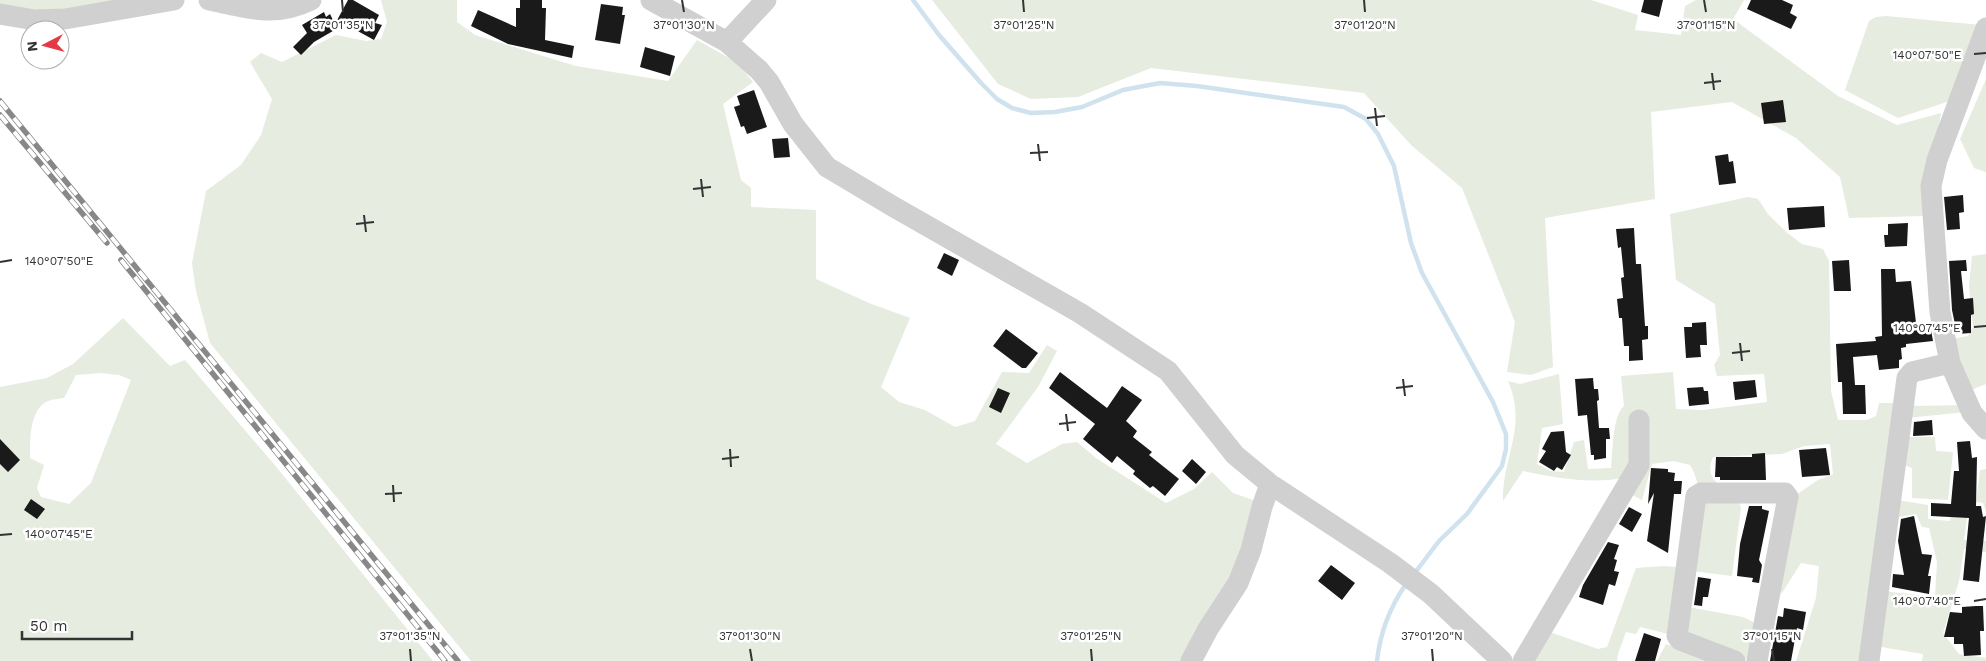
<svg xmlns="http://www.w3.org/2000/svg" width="1986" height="661" font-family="'Work Sans',sans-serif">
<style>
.green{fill:#e6ecdf;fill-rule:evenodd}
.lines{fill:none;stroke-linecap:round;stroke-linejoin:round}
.stream{stroke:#cfe2ee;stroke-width:4.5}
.building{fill:#1a1a1a}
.minor{stroke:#d0d0d0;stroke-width:21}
.rail-casing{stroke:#888;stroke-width:5.5}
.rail{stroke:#fff;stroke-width:4;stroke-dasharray:11;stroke-linecap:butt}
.ticks{fill:none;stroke:#333;stroke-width:2}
.ticks-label{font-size:12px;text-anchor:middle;fill:#333;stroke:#fff;stroke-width:5;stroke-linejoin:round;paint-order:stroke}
</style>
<rect width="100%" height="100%" fill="#fff"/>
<!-- green -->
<path class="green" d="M0,0H152L87,11L0,9Z
M381,0H457V22L475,35L576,66L668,81L697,40L738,63L753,82L723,104L741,180L751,188V207L816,210V279L869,303L910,318L881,387L899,402L925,410L955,427L975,421L1002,372L1029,373L1047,345L1057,351L1038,387L996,444L1027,463L1062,444L1077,442L1096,458L1166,503L1194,489L1212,472L1233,493L1259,502L1247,550L1186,661H471L210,343L196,291L192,263L206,191L241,165L261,135L272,99L250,62L261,53L282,62L336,35L366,41L381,39L387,22Z
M932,0H1591L1638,15L1635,30L1681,35L1685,6L1696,0H1744L1733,19L1838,96L1897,125L1941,113L1923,216L1849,218L1840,177L1796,138L1732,102L1651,112L1655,199L1545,218L1553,367L1531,375L1507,372L1515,322L1462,188L1411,145L1364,93L1151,68L1078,97L1031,99L998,84Z
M1886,16L1981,25L1953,100L1898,118L1845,90L1869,21L1876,17Z
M1986,79V172L1974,168L1960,139Z
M1748,197L1758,199L1768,214L1786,232L1802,244L1823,249L1829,261L1831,391L1838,420H1867L1876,416L1879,403H1897L1864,661H1796L1816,598L1819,566L1801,563L1782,593L1777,591L1796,495L1818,480L1833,474L1830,444L1804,446L1782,454L1713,457C1703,479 1722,487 1738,498L1741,508L1732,576L1692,571C1696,538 1708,494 1690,465L1673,461L1652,464L1642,500L1630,494L1623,478C1590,484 1556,478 1523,471L1503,501C1502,457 1528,427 1508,381L1520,384L1559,374L1563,424L1542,428L1537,464L1551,471L1564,472L1574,442L1584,440L1588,469L1611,468C1613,452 1612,416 1624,406L1621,376L1673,372L1676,409L1703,410L1767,402L1764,374L1717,376L1714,365L1720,355L1715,304L1676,280L1670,214Z
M1986,254V384L1966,392L1951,339L1968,336L1973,327L1969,286L1972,256Z
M123,318L170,366L185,360L278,469L433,661H0V387L47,378L73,364ZM100,373L119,375L131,380L91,483L69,504L41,497L37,488L44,465L30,458C30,442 29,409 48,401C53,399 59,399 64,398L76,375Z
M1913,400L1915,406L1963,405L1966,412L1907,418Z
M1908,437H1935L1936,451L1953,452L1948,500L1912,498V468L1904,465Z
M1986,469V512L1983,503L1976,502L1980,470Z
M1897,500L1928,505V519L1950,521L1952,506L1968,511L1964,540L1986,541V552L1964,549L1959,581L1943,633L1959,654L1986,658V661H1922L1923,654L1875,646L1883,591L1935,597L1937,562L1929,528L1922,527L1916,514L1893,518Z
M1664,566L1678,567L1672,635L1640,627L1636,634L1626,632L1618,654L1617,661H1531L1547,631L1598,649L1607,647L1636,568Z
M1688,607L1743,617L1757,624L1752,653L1745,659L1688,638Z
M1666,644L1713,660V661H1657Z"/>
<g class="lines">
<!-- stream -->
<path class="stream" d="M913,0L939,35L981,83L997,99L1012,108L1031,113L1055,112L1082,107L1123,90L1160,83L1197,86L1344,107L1366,119L1378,134L1394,166L1411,243L1422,273L1493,402L1506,434V449L1502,466L1467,514L1439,541L1414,574
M1377,661C1380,633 1390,607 1406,584"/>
</g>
<!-- building -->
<path class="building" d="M348,0H353L379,15L375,23L382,25L374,40L345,24L314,42L301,55L293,47L307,33L302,25L324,12L326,17L330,14L335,24Z
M520,0H542V8H546L545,40L574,46L572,58L508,44L471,26L478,10L516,27V8H520Z
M1644,0H1663L1659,17L1641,12Z
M1751,0H1782L1793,5L1790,13L1797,17L1791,29L1747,9Z
M601,4L623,7L622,15H625L620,44L595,40Z
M645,47L675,56L670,76L640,67Z
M754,90L767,127L747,134L744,126L741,127L734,107L740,105L737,96Z
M1783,100L1786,122L1764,124L1761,103Z
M788,138L790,157L774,158L772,139Z
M1728,154L1729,162L1733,161L1736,183L1719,185L1715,156Z
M1963,195L1964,212L1959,213L1960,229L1947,230L1944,197Z
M1824,206L1825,227L1789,230L1787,208Z
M1908,223L1907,246L1885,247L1884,235H1888V224Z
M1634,228L1636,264H1641L1645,326H1648V339L1642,340L1643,360L1629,361V346H1624L1622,318H1619L1617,299L1623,298L1621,278L1624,277L1621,247L1618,248L1616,229Z
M944,253L959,260L952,276L937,268Z
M1849,260L1851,291H1834L1832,261Z
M1966,260L1967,271H1961L1964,299L1973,298L1974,314L1971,315V333L1957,334L1952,310L1949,261Z
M1881,269H1895L1896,282L1911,281L1917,331L1931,330L1933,341L1906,344V347L1901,348L1902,359L1899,360V368L1879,370L1877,355L1853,357L1855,385H1865L1866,414H1843L1842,382H1838L1836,344L1876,341L1875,337L1882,336Z
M1706,322L1707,345H1700L1701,357L1686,358L1684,327H1692V323Z
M1006,329L1038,353L1026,368H1022L993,346Z
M1060,372L1107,408L1122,386L1142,400L1126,421L1137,431L1133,437L1152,452L1149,455L1179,479L1165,496L1153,486L1150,488L1133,474L1135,471L1117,456L1112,463L1083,439L1095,424L1049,388Z
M1593,378L1594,389H1598L1599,400L1597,401L1599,428H1609L1610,439H1606V458L1594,460V455H1591L1587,415L1578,416L1575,379Z
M1755,380L1757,397L1735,400L1733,382Z
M1703,387L1704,391H1708L1709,404L1689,406L1687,388Z
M998,388L1010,393L1001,413L989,407Z
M1932,420L1933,435L1913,436L1914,422Z
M1564,431L1566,452L1571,455L1562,470L1557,467L1554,471L1539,462L1546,451L1542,449L1551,432Z
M0,439L20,460L8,472L0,464Z
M1970,441L1972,458L1977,457L1976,506H1981L1983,517L1986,516L1979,582L1963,580L1969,518L1931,516V503L1951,504L1954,471H1959L1957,442Z
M1826,448L1830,475L1802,477L1799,450Z
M1765,453L1766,480H1720V477H1715L1716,457H1752V454Z
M1192,459L1206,472L1196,484L1182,471Z
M1651,468L1668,469V472L1675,473L1674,481H1682L1681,494H1674L1668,553L1647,541L1654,493L1648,504Z
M31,499L45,509L37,519L24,510Z
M1749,506H1762V509L1769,511L1759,560L1762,565L1759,583L1752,582L1753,578L1737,576L1740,544Z
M1629,507L1642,514L1632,532L1619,524Z
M1914,516L1922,554L1932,555L1928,576H1931L1929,594L1892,587L1893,574L1904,575L1898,541L1901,519Z
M1608,542L1619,545L1614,559L1617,560L1614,571L1619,572L1615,586L1609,584L1603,605L1579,597L1583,585Z
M1331,565L1355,583L1342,600L1318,581Z
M1698,577L1711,579L1708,597H1703L1702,606L1694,605Z
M1976,606H1983L1984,631H1980L1981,655L1964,656L1963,644H1954V637H1944L1950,612L1962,613V607Z
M1784,608L1806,612L1803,630L1797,628L1791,661H1770L1778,616L1783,617Z
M1644,633L1661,639L1655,661H1635Z"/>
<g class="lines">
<!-- minor -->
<path class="minor" d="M209,0C247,8 274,18 311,0
M651,0L727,42L759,70L769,82L793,124L827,167L894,207L1080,313L1168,371L1235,455L1270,484L1390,563L1431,594L1502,661
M0,14L35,20L65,19L174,0
M1986,28L1937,160L1931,186L1940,312L1950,363L1972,413L1986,429
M727,42L766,0
M1191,661L1208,629L1238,583L1251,550L1262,507L1270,484
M1523,661L1639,465V420
M1735,661L1680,640L1677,636L1696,496L1701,493H1785L1788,497L1757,661
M1869,661L1907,378L1912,372L1950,363"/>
<!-- rail casing -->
<g class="rail-casing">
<path id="rail" d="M0,101L458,661
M0,115L107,243
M121,260L445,661"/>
</g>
<!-- rail -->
<use href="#rail" class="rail"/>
</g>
<!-- ticks -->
<path class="ticks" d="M342,0L343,12M682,0L684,12M1023,0L1024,12M1364,0L1365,12M1704,0L1706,12M1974,54L1986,53M1712,73L1714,90M1704,83L1721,81M1375,108L1377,126M1367,118L1385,116M1038,144L1040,161M1030,153L1048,152M701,179L703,197M693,189L711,187M364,215L366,232M356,224L374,222M0,262L12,260M1974,327L1986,326M1740,343L1742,361M1732,353L1750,351M1403,379L1405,396M1396,388L1413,386M1066,414L1068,431M1059,424L1076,422M730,449L731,467M722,459L739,457M393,485L394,502M385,494L402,493M0,535L12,534M1974,601L1986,599M410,649L411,661M750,649L752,661M1091,649L1092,661M1432,649L1433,661M1772,649L1774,661"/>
<g class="ticks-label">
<text x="343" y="29">37°01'35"N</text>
<text x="684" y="29">37°01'30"N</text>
<text x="1024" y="29">37°01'25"N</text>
<text x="1365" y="29">37°01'20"N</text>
<text x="1706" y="29">37°01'15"N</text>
<text x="1927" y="59">140°07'50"E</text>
<text x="59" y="265">140°07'50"E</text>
<text x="1927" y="332">140°07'45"E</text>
<text x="59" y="538">140°07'45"E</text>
<text x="1927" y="605">140°07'40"E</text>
<text x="410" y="640">37°01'35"N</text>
<text x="750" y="640">37°01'30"N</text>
<text x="1091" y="640">37°01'25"N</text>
<text x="1432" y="640">37°01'20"N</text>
<text x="1772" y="640">37°01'15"N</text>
</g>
<!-- north arrow -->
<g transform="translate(45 45) rotate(264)"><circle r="24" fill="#ffffff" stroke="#adadad"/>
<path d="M0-4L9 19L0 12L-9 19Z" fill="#e63946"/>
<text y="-8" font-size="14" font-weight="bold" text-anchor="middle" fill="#333333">N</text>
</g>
<!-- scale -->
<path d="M22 631v8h110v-8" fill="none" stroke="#333333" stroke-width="2.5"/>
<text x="30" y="631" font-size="15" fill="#333333" stroke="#ffffff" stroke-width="4" paint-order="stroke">50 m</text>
</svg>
